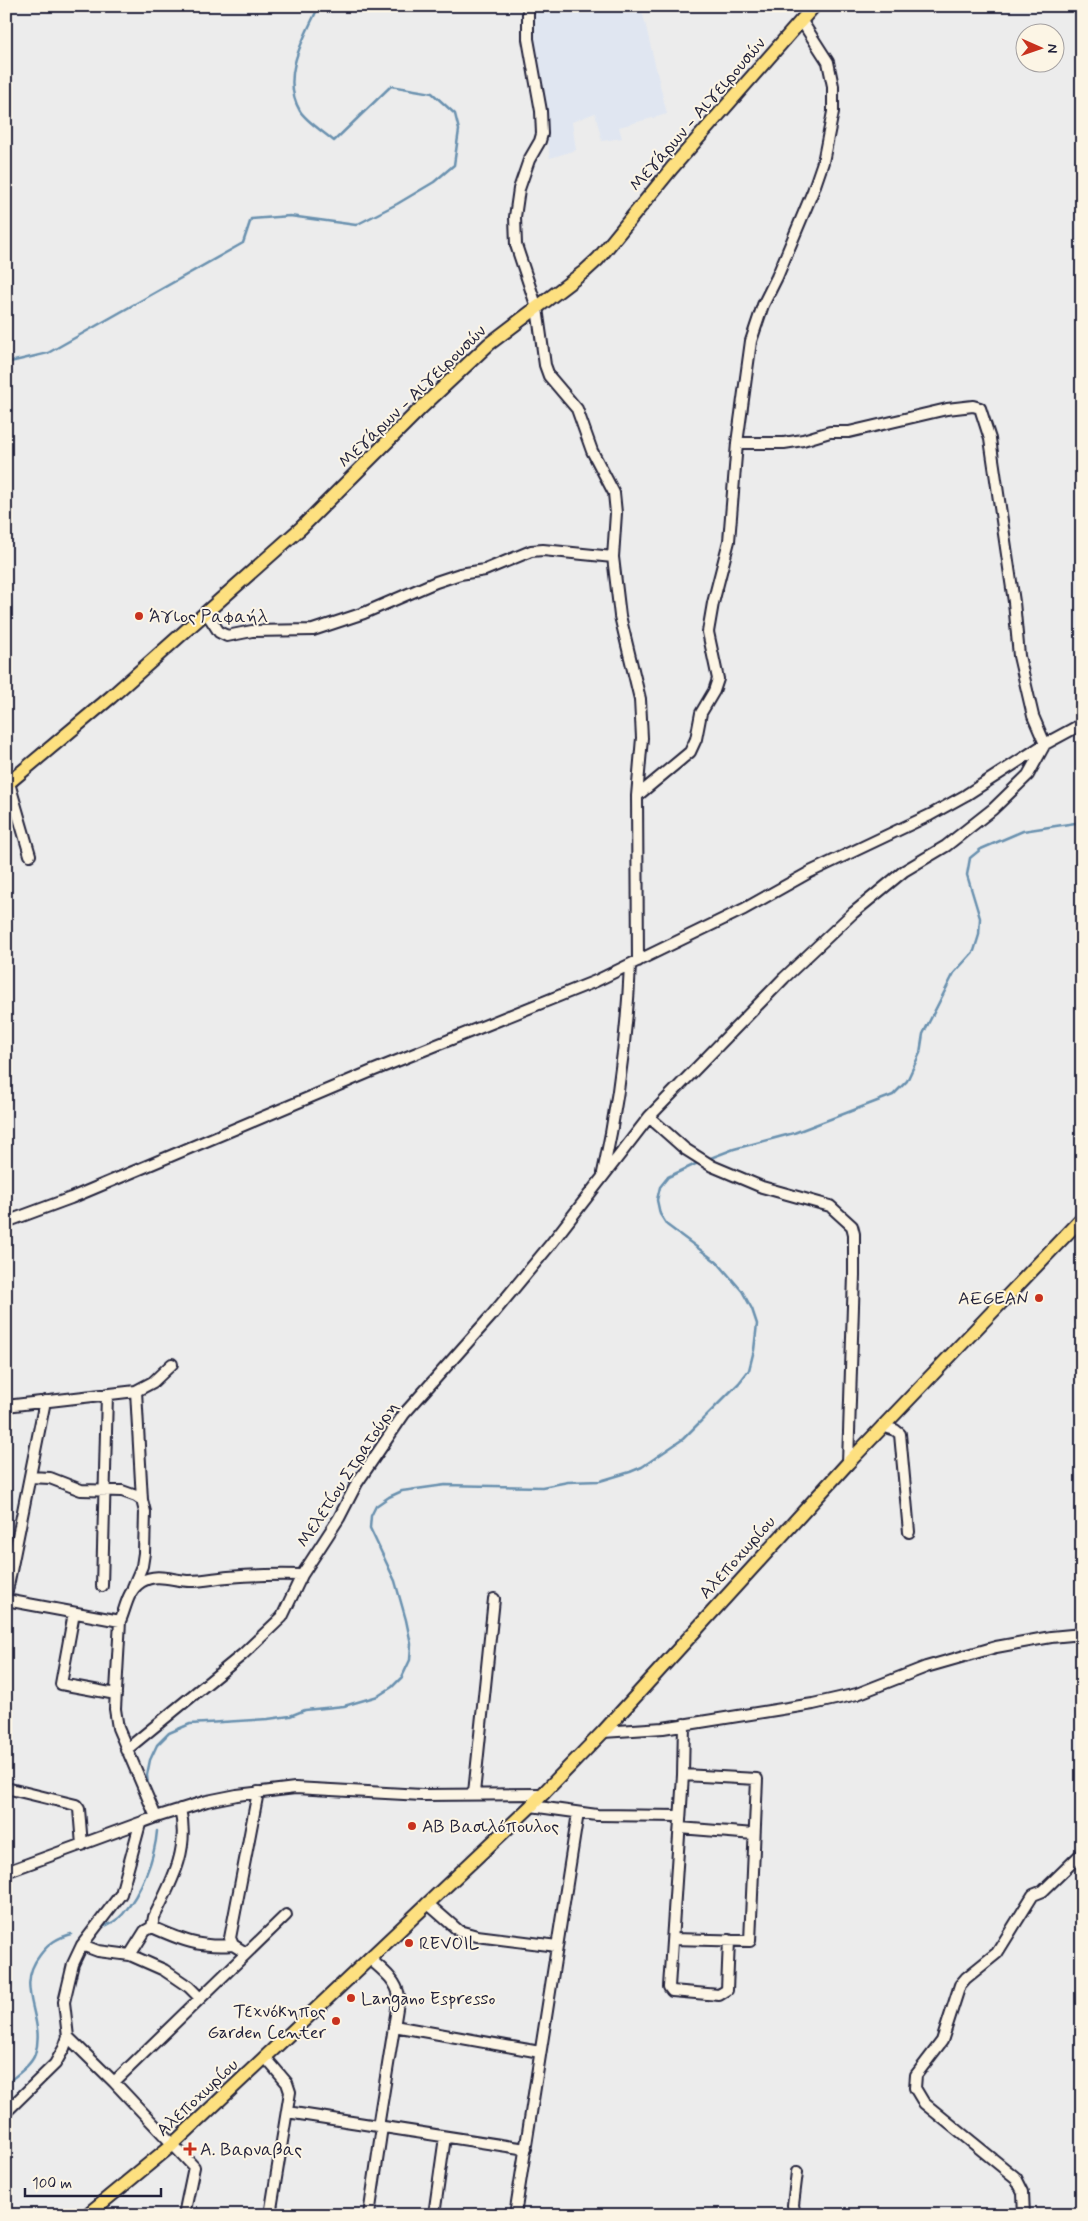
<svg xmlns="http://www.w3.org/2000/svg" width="1088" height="2221" font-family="Mynerve,sans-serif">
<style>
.built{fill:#e0e6f1}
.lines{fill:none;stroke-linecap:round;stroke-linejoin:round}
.stream{stroke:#6a91af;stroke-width:2.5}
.minor-casing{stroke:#22223b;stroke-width:14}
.major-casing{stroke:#22223b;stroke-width:16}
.minor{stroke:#fcf5e5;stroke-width:10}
.major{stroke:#fde080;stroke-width:12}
.poi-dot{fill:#c8321e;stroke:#fcf5e5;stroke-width:2}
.labels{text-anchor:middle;stroke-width:4;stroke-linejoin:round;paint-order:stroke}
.street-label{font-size:18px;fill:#22223b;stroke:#fcf5e5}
.poi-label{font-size:18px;fill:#22223b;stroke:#fcf5e5;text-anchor:start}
</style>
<rect width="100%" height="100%" fill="#ececec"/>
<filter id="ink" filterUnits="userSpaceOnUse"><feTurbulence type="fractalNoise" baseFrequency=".02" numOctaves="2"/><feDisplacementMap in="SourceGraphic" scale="10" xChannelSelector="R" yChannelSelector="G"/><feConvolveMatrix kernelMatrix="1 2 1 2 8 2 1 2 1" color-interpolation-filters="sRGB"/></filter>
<g filter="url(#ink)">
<!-- built -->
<path class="built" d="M534,6H641L667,114L619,127L622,138L602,141L595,113L572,122L576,150L550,158L532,36Z"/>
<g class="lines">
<!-- stream -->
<path class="stream" d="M6,363L48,353L243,243L251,219L290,216L356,225L397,204L434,182L454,165L459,130L455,114L432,93L391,86L334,141C324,132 307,122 300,111C280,77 304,37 319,6
M708,1159L734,1149L794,1133L893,1095L907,1081L920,1053L923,1034L954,973L974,951L979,935L980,918L967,875L970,858L981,849L1023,831L1082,822
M148,1786L147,1775L150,1760L157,1745L169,1733L190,1724L268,1719L290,1716L305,1710L344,1706L378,1696L392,1687L402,1677L410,1660L411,1644L406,1620L395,1581L370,1528L371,1516L376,1506L389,1497L402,1491L445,1485L542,1487L568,1482L600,1481L630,1472L642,1467L683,1439L739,1383L749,1370L754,1350L757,1324L752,1309L742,1291L718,1263L667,1225L660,1214L657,1200L660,1187L668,1177L700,1162
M100,1928C108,1925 117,1921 123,1914C141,1893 155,1858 157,1831
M6,2084C16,2075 31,2066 35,2054C47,2018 13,1989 40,1955C49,1943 57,1938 71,1934"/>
<!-- minor casing -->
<g class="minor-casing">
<path id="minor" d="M528,6V39L541,111L542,134L540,141L529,160L519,189L515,217L516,245L537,308L545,365L549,376L577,409L592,451L614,493L616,513L613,557
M206,612L219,632L227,636L252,631L313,630L364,613L436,582L460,574L485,570L531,551L543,550L613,557L620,616L640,699L642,738L637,796
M9,783L30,855
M638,961L637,796L690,752L696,739L701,713L714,691L718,679L708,632L713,603L729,541L737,443L751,341L763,305L777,277L813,191L823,162L833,112V86L828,62L801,20
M649,1117L685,1149L712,1166L762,1187L830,1206L852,1226L854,1234V1275L848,1463
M603,1173C618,1104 627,1035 630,965
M6,1222L71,1198L372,1071L596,981L744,909L810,872L930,815L966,795L1045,744L1082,724
M136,1391L142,1500
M6,1406L136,1391L153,1382L172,1364
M882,1426L895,1430L900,1434L909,1532
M30,1477L50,1478L81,1490L122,1491L136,1496L142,1500L145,1512L144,1553L142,1566L133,1587
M102,1586L107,1394
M6,1596L45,1401
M6,1600L120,1621C126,1608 127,1591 141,1582C158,1572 173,1581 190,1581C203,1581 216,1578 228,1577C253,1575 277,1574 302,1575
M74,1613L61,1684L116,1694
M120,1621L115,1709L118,1728L156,1817
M684,1724L683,1775L669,1987L672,1991L719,1995L727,1990L729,1940
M603,1732L663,1728L813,1704L857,1694L926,1667L996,1647L1051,1637L1082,1634
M126,1750L242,1655L282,1617L302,1575L339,1518L357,1483L404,1414L492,1315L550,1245L649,1117L784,978L853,913L904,871L946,846L993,809L1028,775L1045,744L1033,716L1019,656L1014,602L990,439L980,408L973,406L947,409L849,432H830L803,440L784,443H737
M6,1788L76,1805L79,1809L82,1845
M474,1793L494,1599
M531,1806L597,1815L680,1816
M680,1828L754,1834
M6,1872L156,1817L207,1801L237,1795L295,1788L422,1795L544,1794
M427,1903L459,1931L477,1936L557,1946
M152,1927L154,1917C172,1881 190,1850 180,1809
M673,1939L750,1941L757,1779L683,1775
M82,1945L98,1951L130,1955L145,1931L152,1927C181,1940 200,1948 233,1945
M246,1953L233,1945L230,1938L258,1792
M130,1955L164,1970L189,1987L200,1998
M369,1958C381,1969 396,1979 399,1996L378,2127
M394,2026L540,2052
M68,2037L114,2082L194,2167L184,2215
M265,2057L287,2083L290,2092L270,2215
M114,2082L286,1915
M6,2112L55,2064L64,2048L68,2037L64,2002L73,1964L82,1945L121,1894L140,1824
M287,2112L526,2149
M369,2215L382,2127
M434,2215L445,2137
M515,2215L578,1813
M795,2215L793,2205L797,2172
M1024,2215L1023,2192L1016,2178L924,2103L915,2088L916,2075L942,2041L960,1985L966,1978L997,1953L1033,1895L1043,1891L1082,1853"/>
</g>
<!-- major casing -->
<g class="major-casing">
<path id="major" d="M6,785L111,697L301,528L420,409L489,344L585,271L598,259L672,168L814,6
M87,2215L172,2145L531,1806L603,1732L848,1463L1082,1218"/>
</g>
<!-- minor -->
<use href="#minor" class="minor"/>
<!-- major -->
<use href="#major" class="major"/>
</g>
</g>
<!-- markers -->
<g class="poi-dot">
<circle cx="139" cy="616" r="5"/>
<circle cx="1039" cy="1298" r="5"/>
<circle cx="412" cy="1826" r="5"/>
<circle cx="409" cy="1943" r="5"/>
<circle cx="351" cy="1998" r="5"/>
<circle cx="336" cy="2021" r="5"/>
<path d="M187.5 2141.5h5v5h5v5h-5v5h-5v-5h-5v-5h5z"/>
</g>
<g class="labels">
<!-- street labels -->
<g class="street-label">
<text transform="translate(697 114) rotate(-49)" y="6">Μεγάρων - Αιγειρουσών</text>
<text transform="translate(412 396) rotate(-44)" y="6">Μεγάρων - Αιγειρουσών</text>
<text transform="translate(347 1474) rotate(-57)" y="6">Μελετίου Στρατούρη</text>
<text transform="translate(737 1557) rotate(-48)" y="6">Αλεποχωρίου</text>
<text transform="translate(197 2097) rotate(-43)" y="6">Αλεποχωρίου</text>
</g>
<!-- poi labels -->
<g class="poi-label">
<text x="149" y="622">Άγιος Ραφαήλ</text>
<text x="1029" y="1304" text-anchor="end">AEGEAN</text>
<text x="422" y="1832">ΑΒ Βασιλόπουλος</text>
<text x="419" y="1949">REVOIL</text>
<text x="361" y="2004">Langano Espresso</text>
<text x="326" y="2017" text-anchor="end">Τεχνόκηπος<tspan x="326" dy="21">Garden Center</tspan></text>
<text x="200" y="2155">Α. Βαρναβας</text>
</g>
</g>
<!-- margin -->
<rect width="1088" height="2221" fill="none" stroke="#fcf5e5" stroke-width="25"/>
<rect x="12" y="12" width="1063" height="2196" fill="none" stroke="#22223b" stroke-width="2" filter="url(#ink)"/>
<!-- north arrow -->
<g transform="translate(1040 48) rotate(92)"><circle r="24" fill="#fcf5e5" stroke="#a5a1a1"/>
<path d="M0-4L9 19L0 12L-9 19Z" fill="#c8321e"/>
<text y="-8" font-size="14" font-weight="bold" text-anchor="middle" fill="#22223b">N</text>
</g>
<!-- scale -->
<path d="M25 2188v8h136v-8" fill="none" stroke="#22223b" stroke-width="2.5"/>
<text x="32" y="2188" font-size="15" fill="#22223b" stroke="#fcf5e5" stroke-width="4" paint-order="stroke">100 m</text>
</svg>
